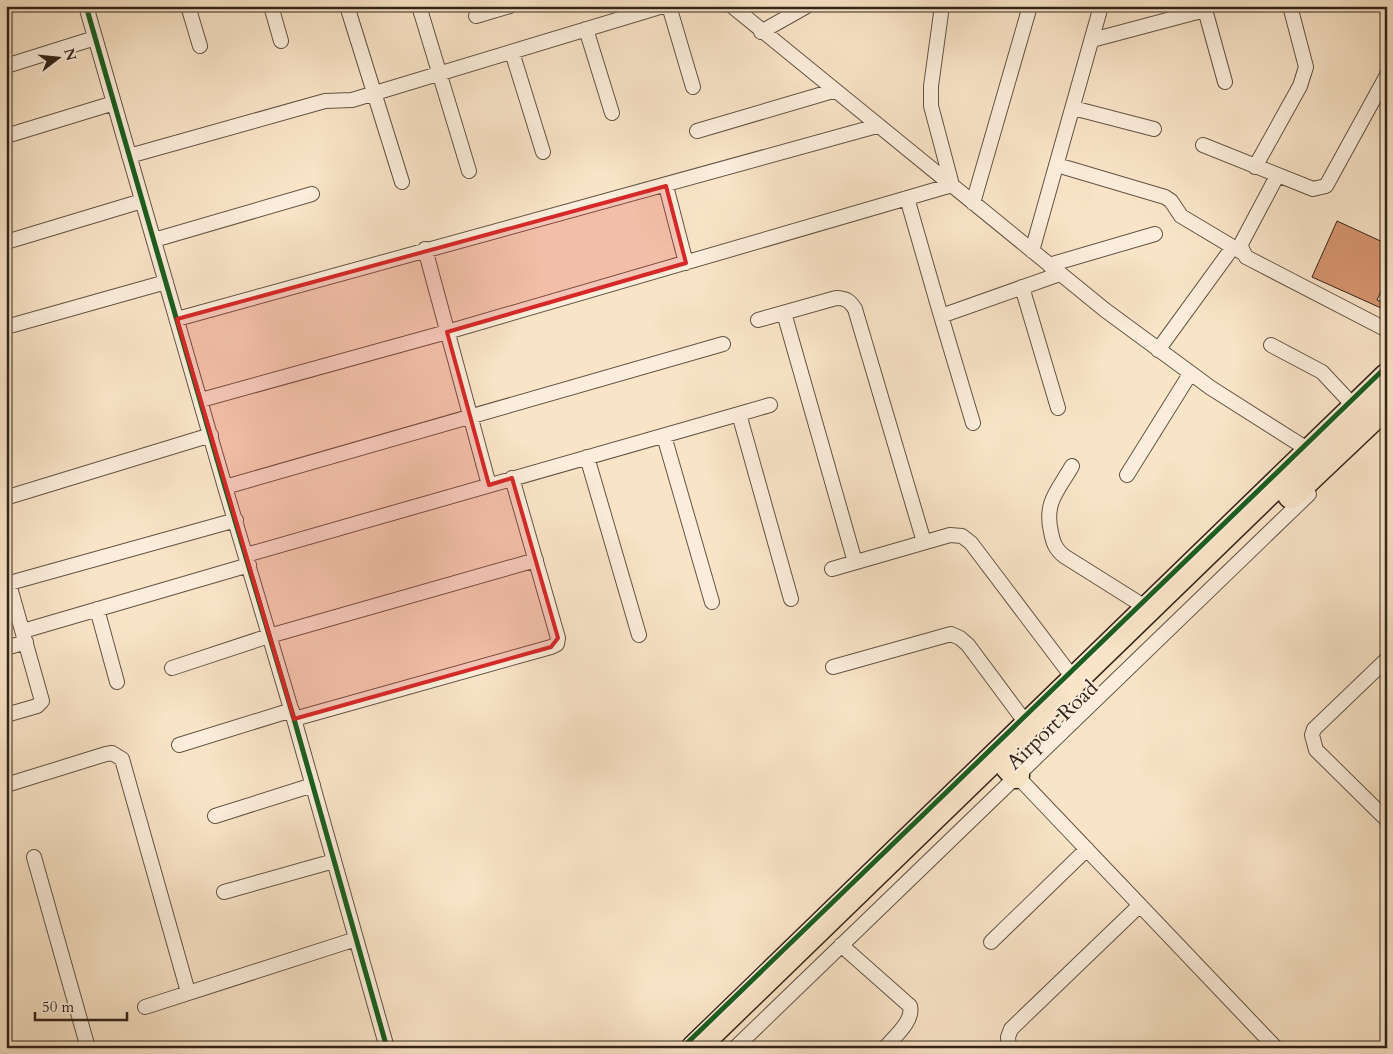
<svg xmlns="http://www.w3.org/2000/svg" width="1393" height="1054" font-family="Cardo,serif">
<style>
.building{fill:#d89671;stroke:#332419}
.lines{fill:none;stroke-linecap:round;stroke-linejoin:round}
.street-casing{stroke:#645444;stroke-width:16}
.highway-casing{stroke:#332419;stroke-width:29}
.street{stroke:#fbeddb;stroke-width:14}
.highway{stroke:#f9e4c7;stroke-width:26}
.cycleway-casing{stroke:#fbeddb;stroke-width:8}
.cycleway{stroke:#1b5e20;stroke-width:5}
.marked{fill:#d62828;fill-opacity:0.2;stroke:#d62828;stroke-width:4;stroke-linejoin:round}
.labels{text-anchor:middle;stroke-width:4.5;stroke-linejoin:round;paint-order:stroke}
.street-label{font-size:21px;fill:#332419;stroke:#fbeddb}
</style>
<rect width="100%" height="100%" fill="#f9e4c7"/>
<filter id="stains"><feTurbulence type="fractalNoise" baseFrequency=".004" numOctaves="4"/><feColorMatrix values="0 0 0 0 .2 0 0 0 0 .09 0 0 0 0 .02 0 0 0 .5 -.17"/></filter>
<radialGradient id="worn" r=".72"><stop offset=".6" stop-color="#630" stop-opacity="0"/><stop offset="1" stop-color="#630" stop-opacity=".3"/></radialGradient>
<!-- building -->
<path class="building" d="M1337,221L1387,244V279L1377,300L1384,303L1381,308L1312,277Z"/>
<g class="lines">
<!-- street casing -->
<g class="street-casing">
<path id="street" d="M86,6L225,487L294,719L387,1048
M188,6L200,46
M271,6L281,41
M347,6L402,182
M419,6L469,171
M669,6L693,87
M732,6L1105,310L1211,388L1304,447
M1204,6L1225,82
M476,16L510,6
M586,29L612,113
M761,32L807,6
M1092,40L1205,10
M512,52L543,152
M6,66L95,38
M1073,108L1154,129
M697,131L833,91
M6,136L114,103
M1203,145L1313,189L1326,186L1387,75
M129,156L325,101L352,100L663,6
M1057,165L1165,197L1171,201L1181,216L1243,253
M1255,167L1300,86L1306,67L1290,6
M1277,176L1242,242L1241,247L1246,257L1387,330
M666,186L686,263
M907,198L941,316
M973,203L1030,6
M154,240L312,194
M6,242L142,201
M425,249L489,485
M1032,251L1101,6
M1049,265L1155,234
M1022,287L1058,408
M784,313L855,562
M177,319L877,126
M758,320L836,298C846,298 850,301 855,309L924,542
M6,327L166,282
M1271,345L1322,372L1350,402
M1158,350L1233,247
M201,400L447,332L952,185L931,106V86L942,6
M739,414L770,405
M973,423L941,316L1060,274
M664,436L712,602
M587,457L639,635
M1072,466C1058,491 1044,502 1051,532C1053,542 1055,549 1064,556L1142,605
M1127,475L1190,374
M225,487L723,344
M8,497L211,435
M246,555L739,414L791,599
M832,569L950,535L962,536L971,543L1070,674
M6,584L236,520
M97,609L117,682
M23,631L249,565
M6,648L26,642
M1387,659L1314,729L1312,735L1316,750L1387,820
M833,667L951,634L960,638L968,645L1023,719
M172,668L269,636L536,560
M6,715L37,706L42,701L9,584
M294,719L551,647L557,644L558,638L512,478
M179,745L292,710
M1016,775L1276,1048
M6,785L106,754L112,753L122,759L188,992
M215,816L313,785
M34,857L88,1048
M224,892L334,861
M991,942L1087,849
M841,945L910,1006C914,1021 894,1037 885,1048
M145,1007L356,939
M735,1048L1309,494
M1009,1048L1008,1037L1011,1029L1140,905"/>
</g>
<!-- highway casing -->
<g class="highway-casing">
<path id="highway" d="M1291,495L1387,404
M1009,767L1016,775
M695,1048L1387,377"/>
</g>
<!-- street -->
<use href="#street" class="street"/>
<!-- highway -->
<use href="#highway" class="highway"/>
<!-- cycleway casing -->
<g class="cycleway-casing">
<path id="cycleway" d="M86,6L225,487L294,719L387,1048
M682,1048L1387,366"/>
</g>
<!-- cycleway -->
<use href="#cycleway" class="cycleway"/>
</g>
<!-- marked area -->
<path class="marked" d="M666,186L686,263L447,332L489,485L512,478L558,638L551,647L294,719L177,319Z"/>
<g class="labels">
<!-- street labels -->
<g class="street-label">
<text transform="translate(1052 725) rotate(-44)" y="7">Airport Road</text>
</g>
</g>
<!-- margin -->
<rect width="1393" height="1054" fill="none" stroke="#f9e4c7" stroke-width="25"/>
<rect x="8" y="8" width="1378" height="1039" fill="none" stroke="#332419" stroke-width="2.5"/>
<rect x="12" y="12" width="1368" height="1029" fill="none" stroke="#332419"/>
<!-- north arrow -->
<g transform="translate(58 58) rotate(74)" stroke="#fbeddb" stroke-width="4" paint-order="stroke">
<path d="M0-4L9 19L0 12L-9 19Z" fill="#332419"/>
<text y="-8" font-size="14" font-weight="bold" text-anchor="middle" fill="#332419">N</text>
</g>
<!-- scale -->
<path d="M35 1012v8h92v-8" fill="none" stroke="#332419" stroke-width="2.5"/>
<text x="42" y="1012" font-size="15" fill="#332419" stroke="#fbeddb" stroke-width="4" paint-order="stroke">50 m</text>
<rect width="100%" height="100%" filter="url(#stains)"/>
<rect width="100%" height="100%" fill="url(#worn)"/>
</svg>
